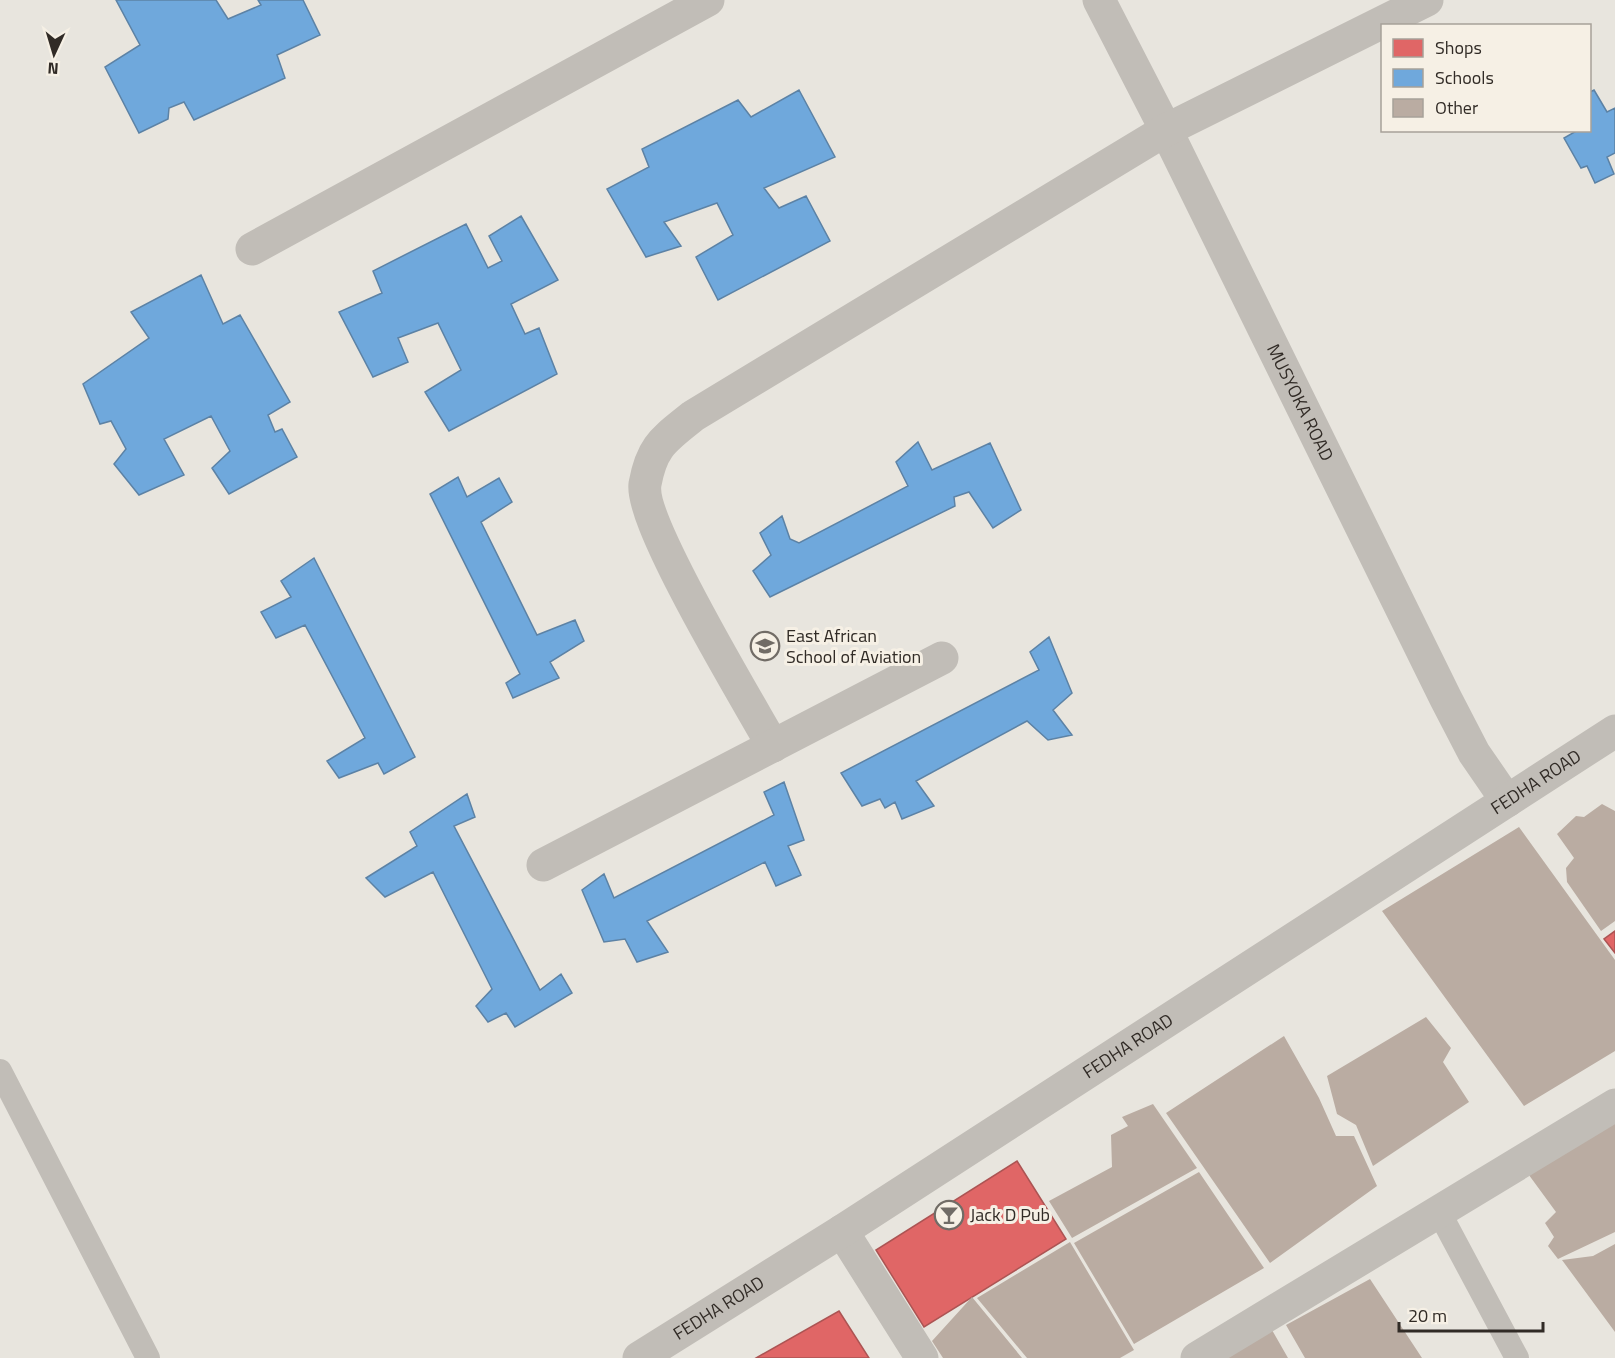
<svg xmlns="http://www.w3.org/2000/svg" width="1615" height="1358" font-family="'Titillium Web',sans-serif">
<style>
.shops{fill:#e06666;stroke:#ac5453;stroke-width:1.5}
.schools{fill:#6fa8dc;stroke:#5c82a5;stroke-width:1.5}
.building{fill:#baaca2}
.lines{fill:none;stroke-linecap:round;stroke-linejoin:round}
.service{stroke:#c1bdb7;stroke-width:24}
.minor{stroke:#c1bdb7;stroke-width:33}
.tertiary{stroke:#c1bdb7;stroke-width:33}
.labels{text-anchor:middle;stroke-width:6;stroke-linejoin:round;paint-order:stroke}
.street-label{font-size:18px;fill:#312b26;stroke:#f6f0e5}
.poi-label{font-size:18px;fill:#312b26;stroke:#f6f0e5;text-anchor:start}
</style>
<rect width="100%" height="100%" fill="#e8e5de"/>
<!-- shops -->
<path class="shops" d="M1615,931V953L1604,939Z
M1017,1161L1066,1239L924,1327L876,1250Z
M839,1311L869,1358H756Z"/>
<!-- schools -->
<path class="schools" d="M116,0H216L228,19L261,5L258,0H303L320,35L277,55L285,78L194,120L184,102L169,108L168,119L139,133L105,67L140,45Z
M799,90L835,157L764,188L779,208L806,196L830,241L718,300L696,257L733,235L717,203L664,222L681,246L646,257L607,189L649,167L642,149L738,100L751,117Z
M1594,90L1607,112L1615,108V153L1607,157L1614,174L1595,183L1587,166L1581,168L1564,138L1578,130H1590V92Z
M521,216L558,280L511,304L525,334L539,328L557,374L449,431L425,392L461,370L438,323L398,338L408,362L373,377L339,312L382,293L373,271L466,224L488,268L502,261L489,236Z
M201,275L223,324L240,315L290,402L268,415L275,432L282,429L297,457L229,494L212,468L230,451L211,416L164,439L184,475L139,495L114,464L126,449L111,421L100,424L83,384L149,338L131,312Z
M918,442L932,470L990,443L1021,510L993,528L969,492L954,497L955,506L770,597L753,571L771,555L760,533L782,516L790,539L799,543L908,486L896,462Z
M458,477L467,497L499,478L512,502L481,522L537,635L575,620L584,641L550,662L559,678L513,698L506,683L520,674L430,494Z
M314,558L415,757L384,774L378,763L339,778L327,761L365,738L305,625L276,638L261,612L291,597L281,581Z
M1049,637L1072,693L1053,710L1072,735L1048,740L1027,721L916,781L934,806L902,819L895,802L885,808L880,799L862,806L841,773L1039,670L1030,652Z
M784,782L804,840L788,846L801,875L776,886L765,862L647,921L668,952L637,962L625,939L604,942L582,890L604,874L614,898L774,815L764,792Z
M467,794L475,817L454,826L540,990L561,974L572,993L515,1027L506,1013L488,1022L476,1006L492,989L433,872L385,897L366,878L417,846L410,832Z"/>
<!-- building -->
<path class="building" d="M1602,804L1615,811V921L1601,931L1567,882L1566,868L1574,858L1557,834L1576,816L1584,817Z
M1519,827L1615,960V1051L1524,1106L1382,911Z
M1426,1017L1451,1048L1443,1062L1469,1102L1373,1166L1356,1125L1337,1114L1327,1076Z
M1284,1036L1319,1098L1336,1136H1354L1377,1186L1270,1263L1166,1113Z
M1153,1104L1197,1168L1072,1238L1049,1201L1112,1167L1111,1135L1128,1126L1122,1117Z
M1615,1120V1232L1558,1259L1548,1246L1554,1237L1545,1223L1556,1212L1526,1171Z
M1199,1172L1264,1268L1134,1344L1074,1243Z
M1070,1242L1134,1350L1120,1358H1027L977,1298Z
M1615,1244V1332L1562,1260L1593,1256Z
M1370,1279L1422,1358H1305L1286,1325Z
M972,1297L1022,1358H943L932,1341Z
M1272,1330L1288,1358H1223Z"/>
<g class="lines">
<!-- service -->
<path class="service" d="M0,1071L148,1358
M1439,1212L1517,1358"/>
<!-- minor -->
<g class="minor">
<path id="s1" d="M1099,0L1166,130L1446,699L1474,753L1507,801"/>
<path d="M252,249L708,0"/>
<path d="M773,746C749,703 639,522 645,484C652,445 665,439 693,416L1166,130L1427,0"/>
<path d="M543,865L942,658"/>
<path d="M842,1231L922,1358"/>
<path d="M1197,1358L1615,1105"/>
</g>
<!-- tertiary -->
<path class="tertiary" id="s2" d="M639,1358L842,1231L1615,731"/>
</g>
<!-- icons -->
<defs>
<g id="university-ring" transform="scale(1.5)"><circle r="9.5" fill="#f6f0e5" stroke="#716c66" stroke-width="1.5"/><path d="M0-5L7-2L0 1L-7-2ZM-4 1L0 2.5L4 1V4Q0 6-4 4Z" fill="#716c66"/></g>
<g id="bar-ring" transform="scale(1.5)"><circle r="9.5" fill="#f6f0e5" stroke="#716c66" stroke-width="1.5"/><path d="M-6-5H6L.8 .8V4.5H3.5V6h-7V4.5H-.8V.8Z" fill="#716c66"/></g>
</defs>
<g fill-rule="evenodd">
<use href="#university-ring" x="765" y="646"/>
<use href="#bar-ring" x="949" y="1215"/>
</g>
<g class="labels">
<!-- street labels -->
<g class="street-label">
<text dy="6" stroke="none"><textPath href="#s1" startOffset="450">MUSYOKA ROAD</textPath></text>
<text dy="6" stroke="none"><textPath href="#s2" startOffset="1066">FEDHA ROAD</textPath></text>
<text dy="6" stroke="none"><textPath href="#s2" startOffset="580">FEDHA ROAD</textPath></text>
<text dy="6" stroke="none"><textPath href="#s2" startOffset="94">FEDHA ROAD</textPath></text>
</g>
<!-- poi labels -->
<g class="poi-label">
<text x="786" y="642">East African<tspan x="786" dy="21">School of Aviation</tspan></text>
<text x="970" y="1221">Jack D Pub</text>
</g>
</g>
<!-- legend -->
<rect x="1381" y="24" width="210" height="108" fill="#f6f0e5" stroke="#a7a199" stroke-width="1.5"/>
<rect x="1393" y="39" width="30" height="18" fill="#e06666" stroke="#a7a199" stroke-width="1.5"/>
<text x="1435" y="54" font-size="18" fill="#312b26">Shops</text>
<rect x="1393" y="69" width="30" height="18" fill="#6fa8dc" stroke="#a7a199" stroke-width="1.5"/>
<text x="1435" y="84" font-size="18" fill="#312b26">Schools</text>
<rect x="1393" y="99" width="30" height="18" fill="#baaca2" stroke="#a7a199" stroke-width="1.5"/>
<text x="1435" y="114" font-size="18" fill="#312b26">Other</text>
<!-- north arrow -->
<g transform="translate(54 54) rotate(184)" stroke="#f6f0e5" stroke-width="4.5" paint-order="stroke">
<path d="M0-4.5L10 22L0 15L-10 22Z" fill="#312b26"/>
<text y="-9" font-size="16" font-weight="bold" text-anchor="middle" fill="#312b26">N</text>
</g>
<!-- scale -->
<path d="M1399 1322v9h144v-9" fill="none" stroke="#312b26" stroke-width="3"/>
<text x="1408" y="1322" font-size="18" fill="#312b26" stroke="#f6f0e5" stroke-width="4.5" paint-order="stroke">20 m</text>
</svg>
